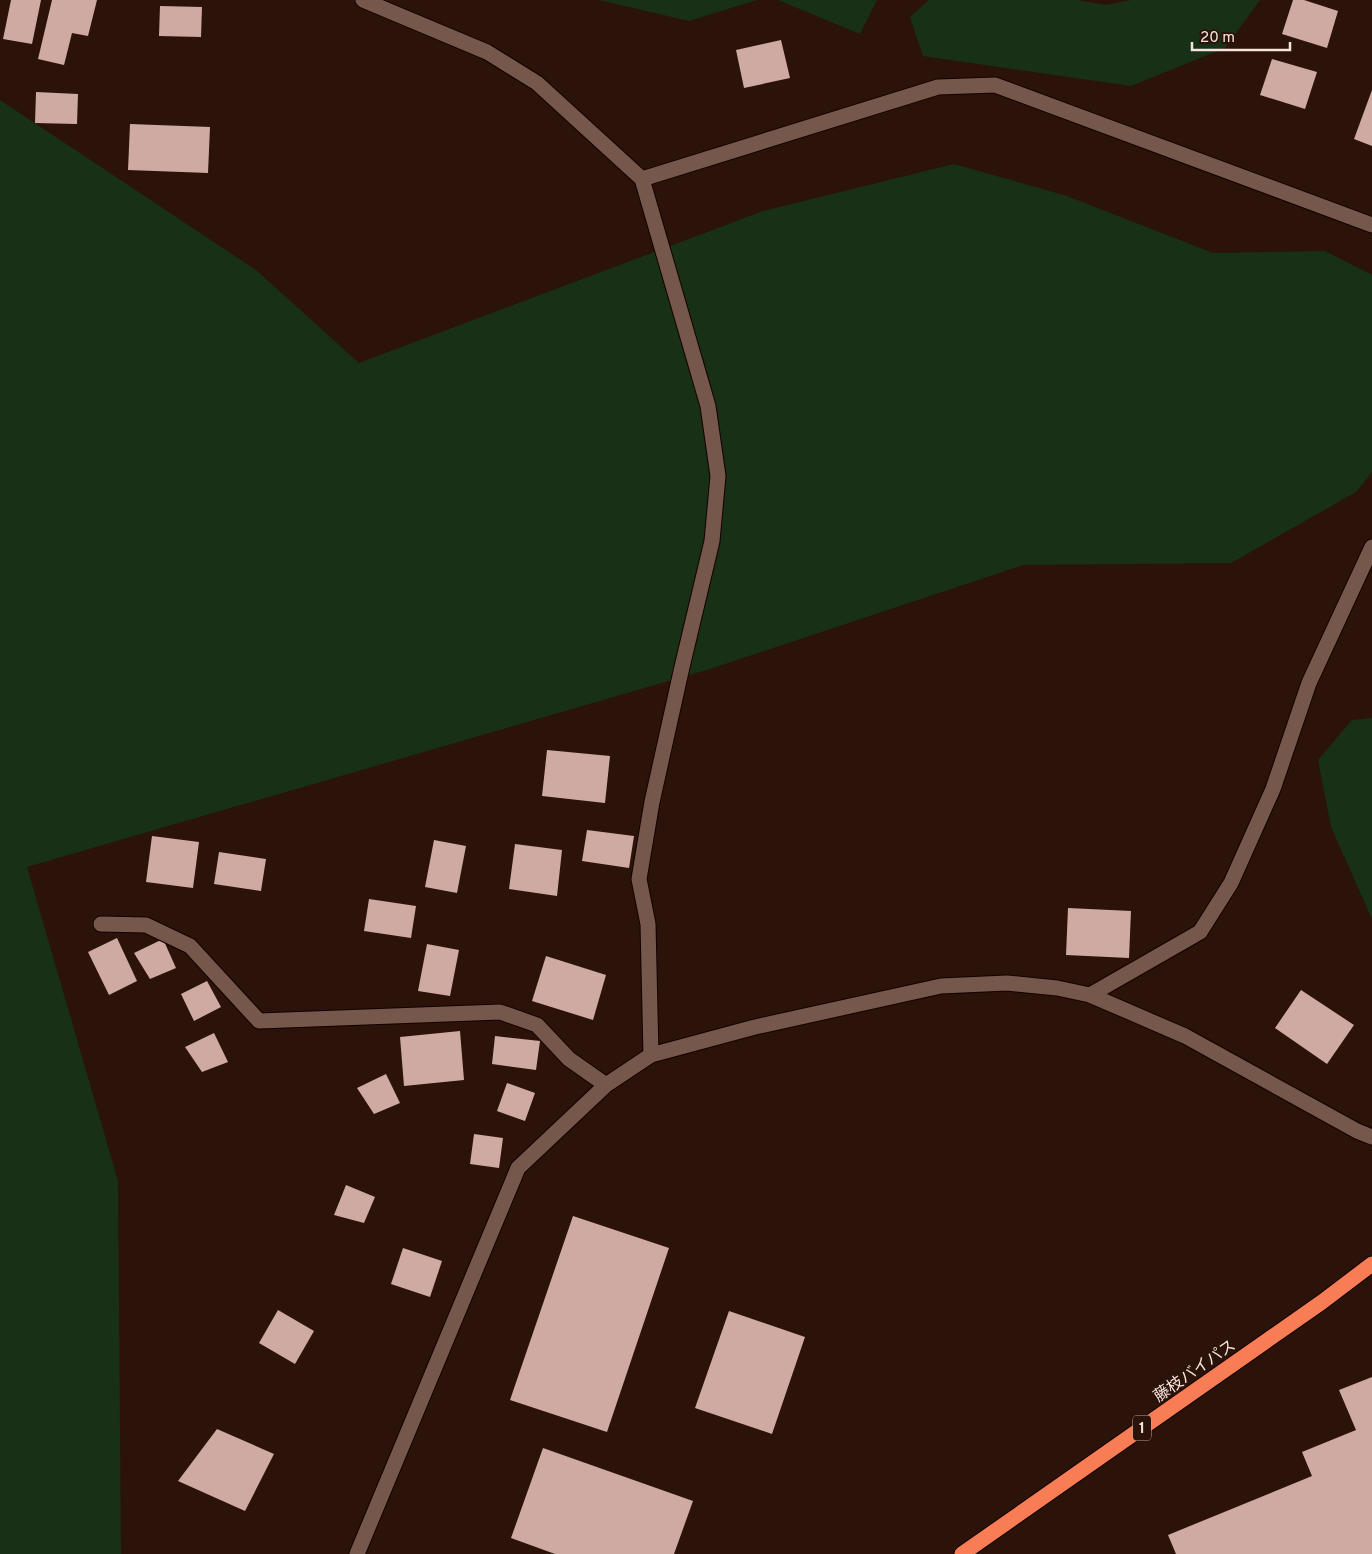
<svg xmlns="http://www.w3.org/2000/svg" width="1372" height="1554" font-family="Overpass,'Noto Sans JP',sans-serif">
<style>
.green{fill:#173016}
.building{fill:#cfaaa3}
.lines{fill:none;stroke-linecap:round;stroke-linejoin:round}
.minor-casing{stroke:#130100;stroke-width:17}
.highway-casing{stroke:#130100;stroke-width:17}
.minor{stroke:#76574b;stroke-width:15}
.highway{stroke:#f87c54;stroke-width:15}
.labels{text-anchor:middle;stroke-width:5;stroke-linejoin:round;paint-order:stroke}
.shield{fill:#2c1309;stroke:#baa59d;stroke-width:1}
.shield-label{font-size:15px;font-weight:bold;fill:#f7e4dd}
.street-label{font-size:16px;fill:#f7e4dd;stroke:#2c1309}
</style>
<rect width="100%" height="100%" fill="#2c1309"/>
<!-- green -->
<path class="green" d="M599,0H757L689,21Z
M778,0H877L860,34Z
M929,0H1077L1106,5L1131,0H1260L1225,48L1131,86L923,56L910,17Z
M0,100L256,270L359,363L763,211L954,164L1067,196L1213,253L1325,251L1372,275V472L1356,492L1231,563L1023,565L710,669L27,867L118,1181L121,1554H0Z
M1372,718V919L1331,827L1318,760L1352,720Z"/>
<!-- building -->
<path class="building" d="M11,0H41L32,44L3,39Z
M52,0H97L88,36L72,33L64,65L38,59Z
M1293,0H1304L1338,11L1327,48L1282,34Z
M160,6L202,7L201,37L159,36Z
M781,40L790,78L744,88L736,50Z
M1272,59L1317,72L1305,109L1260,95Z
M1372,90V146L1354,139Z
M36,92L78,94L77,124L35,123Z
M130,124L210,127L208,173L128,170Z
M547,750L610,756L605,803L542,796Z
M587,830L634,836L629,868L582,861Z
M152,836L199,842L193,888L146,882Z
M434,840L466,846L457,893L425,887Z
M515,844L562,850L557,896L509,889Z
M219,852L266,859L261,891L214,884Z
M369,899L416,906L411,938L364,931Z
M1068,908L1131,911L1129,958L1066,955Z
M117,938L137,981L109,995L88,952Z
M163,939L176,968L150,979L134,953Z
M427,944L459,950L450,996L418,991Z
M546,956L606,975L593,1020L532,1001Z
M207,981L221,1007L194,1021L181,994Z
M1301,990L1354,1025L1327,1064L1275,1028Z
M460,1031L464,1080L404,1086L400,1037Z
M214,1033L228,1062L202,1072L185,1047Z
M495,1036L540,1041L536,1070L492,1064Z
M386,1074L400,1103L374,1114L357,1088Z
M507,1083L535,1093L525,1121L497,1111Z
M474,1134L503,1138L499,1168L470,1164Z
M346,1185L375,1197L364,1223L334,1215Z
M573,1216L669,1248L607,1432L510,1400Z
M403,1248L442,1261L430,1297L391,1284Z
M278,1310L314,1331L295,1364L259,1343Z
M729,1311L805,1337L772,1434L695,1408Z
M1372,1377V1554H1176L1168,1535L1312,1476L1302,1452L1356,1430L1339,1390Z
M217,1429L274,1454L245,1511L178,1481Z
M543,1448L693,1501L674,1554H555L511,1538Z"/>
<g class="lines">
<!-- minor casing -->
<g class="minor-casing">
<path id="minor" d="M363,0L487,52L537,83L642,179L708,406L718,476L712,541L682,667L652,802L639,879L648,924L651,1055
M642,179L938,87L995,85L1372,225
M101,924L146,925L190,946L259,1021L500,1012L537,1025L569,1059L606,1085
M1090,995L1200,932L1231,883L1273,789L1309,683L1372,547
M357,1554L518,1168L606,1085L651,1055L755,1027L941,986L1007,983L1057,988L1090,995L1185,1036L1357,1131L1372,1137"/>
</g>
<!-- highway casing -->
<g class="highway-casing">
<path id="highway" d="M962,1554L1322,1302L1372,1264"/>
</g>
<!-- minor -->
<use href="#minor" class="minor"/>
<!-- highway -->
<use href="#highway" class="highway"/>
</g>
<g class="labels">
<!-- shield labels -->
<rect class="shield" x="1133" y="1415.5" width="18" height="25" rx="4"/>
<g class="shield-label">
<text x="1142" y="1433">1</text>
</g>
<!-- street labels -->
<g class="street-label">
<text transform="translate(1194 1370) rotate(-35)" y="6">藤枝バイパス</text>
</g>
</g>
<!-- scale -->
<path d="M1192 42v8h98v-8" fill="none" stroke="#f7e4dd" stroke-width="2.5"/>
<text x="1200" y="42" font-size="15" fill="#f7e4dd" stroke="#2c1309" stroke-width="4" paint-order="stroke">20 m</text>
</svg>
